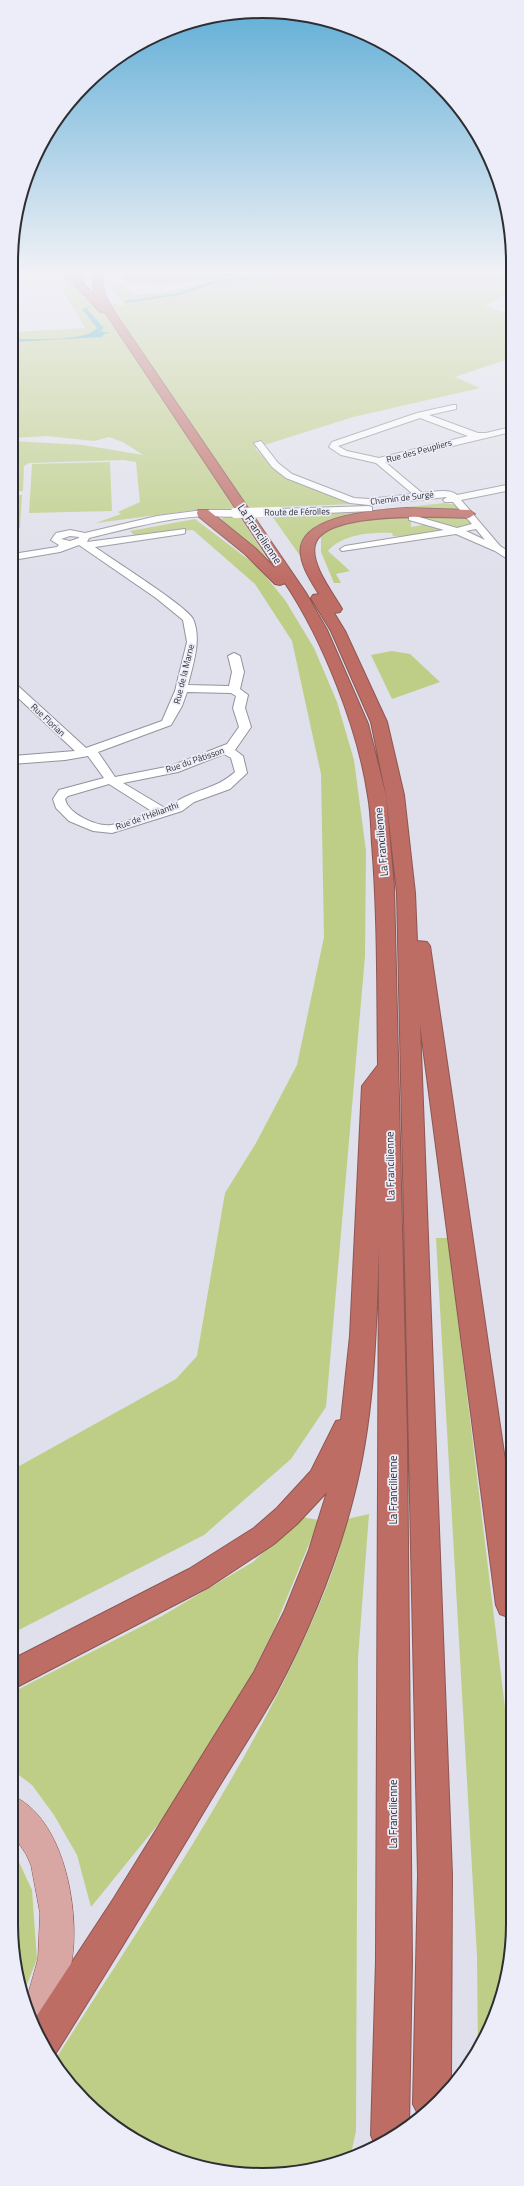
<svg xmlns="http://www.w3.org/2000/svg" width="524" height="2186" font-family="'Titillium Web',sans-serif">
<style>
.green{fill:#bece86}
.water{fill:#2fa3bb}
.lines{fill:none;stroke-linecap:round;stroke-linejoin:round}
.stream{stroke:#2fa3bb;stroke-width:2}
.minor-casing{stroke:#92939d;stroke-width:2}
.major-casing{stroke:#8c5753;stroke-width:1}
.highway-casing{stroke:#8c5753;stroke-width:2}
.minor{fill:#fff;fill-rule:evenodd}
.major{fill:#d8a7a3;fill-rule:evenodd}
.highway{fill:#be6d65;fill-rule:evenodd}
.minor-bridge-casing{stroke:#92939d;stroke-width:10;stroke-linecap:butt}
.minor-bridge{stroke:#fff;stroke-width:10}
.labels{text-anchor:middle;stroke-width:3.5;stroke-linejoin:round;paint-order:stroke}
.far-street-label{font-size:9px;fill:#2e2e32;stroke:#ecedf8}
.street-label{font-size:11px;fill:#2e2e32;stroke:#ecedf8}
.rim{fill:none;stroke:#2e2e32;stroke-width:2}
</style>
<rect width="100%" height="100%" fill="#dfe0eb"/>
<!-- green -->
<path class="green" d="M62,273H86L84,299L126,306L112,288L119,284L135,295L167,292L221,279L254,273H511V292L485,306L511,315V358L455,377L480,388L353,417L255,448L271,466L288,479L356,504L195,510L96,523L121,514L118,512L140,502L136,462L124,460L29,463L24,466L23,491L13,492V441L83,445L143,455L123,442L109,437L94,441L47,436L13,438V332L85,328L62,289L66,287Z
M127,273H244C204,281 162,290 122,280Z
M110,462L112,511L29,513L32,464Z
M13,495H22L20,528L13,529Z
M444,503L457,505L460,510L326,524L303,560L272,516L380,510Z
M397,515L466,517L473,522C463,534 430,521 417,518L411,521V527L428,524L446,530L425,532V534L405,537L393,536L392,533C372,532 342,534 328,551L350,571L336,574L341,583H334L321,552V534L334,525Z
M226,516H239L276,572L218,521Z
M195,519L257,566L285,600L314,648L337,702L354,760L366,851L365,956L326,1407L291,1459L204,1535L11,1634L12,1470L176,1379L197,1356L225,1193L256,1143L297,1065L324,937L321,774L292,641L255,584L193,530L134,535L130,531Z
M392,651L410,654L440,682L392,699L371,655Z
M436,1238H448L511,1757V1957L478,2051L477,1956Z
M369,1514L358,1658L356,2131L351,2154L327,2166L245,2174L151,2149L73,2090L55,2060C135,1934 221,1809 287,1675C311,1625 336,1573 347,1519Z
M301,1517L319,1520L274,1629L239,1700L169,1811L91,1907L77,1855L54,1815L32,1785L11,1769V1693L162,1616L253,1562Z
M11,1845L32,1890L37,1959L24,1992L11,1924Z"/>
<!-- water -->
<path class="water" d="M91,306L87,309L104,328L100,331L110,333L104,334L102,337L13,342V339C33,339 85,342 97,328L82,309Z"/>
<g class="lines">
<!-- stream -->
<path class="stream" d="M126,302L179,294L214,282L235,278L250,279L269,273"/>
<!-- minor casing -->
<g class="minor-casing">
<path id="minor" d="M453,405H456V409L429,415L478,433H486L511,427V432L385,462L422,493C432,492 450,488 457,495L511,484V490L461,500L500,546L511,553V561L495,551L456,534L342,551L340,549L345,546L444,530L409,520V516L412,515L457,528L472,524L453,502H445L443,500L447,497L369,505L350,503L286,478L272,467L254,443L261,441L278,463L292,474L354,498L369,499L413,494L376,463L341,455L329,447L332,442L417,413ZM420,418L468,436L379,458L347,451L338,446ZM476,529L485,540L466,531Z
M369,506L372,507V511L279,515L274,512L279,509Z
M203,510H235L240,513C233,520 213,515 204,516C165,518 127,529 89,538L87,542L185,529V533L182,534L95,547C110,558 188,607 193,619C202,639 193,664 188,685L229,686L232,672L228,656L234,653L240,656L244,672L240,689L248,695L245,708L251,727L235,750L243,756L247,773L230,789L194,802L182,811L112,833L93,831L69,821L56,808L53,799L59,790L104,778L88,756L65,760L12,764L13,756L75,751L13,693V684L17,685L86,748L162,721L175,691L187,642L183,620L156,598L79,545L60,552L13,560V554L57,547L59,545L51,540L56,533L70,530L85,533L157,516ZM70,536L79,537V538L70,541L61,539ZM187,692L231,693L236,696L233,708L239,727L227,744L171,766L115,777L98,752L171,725L182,706ZM224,754L231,758L235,772C218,787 206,787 187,796C179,799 173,805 165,808L123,783L178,772ZM109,784L153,812C140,816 125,823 111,825C97,827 68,814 65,799L68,796Z"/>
</g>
<!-- major casing -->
<g class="major-casing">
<path id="major" d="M11,1795C64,1816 80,1910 72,1960C68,1987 57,2012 45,2037L42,2039L30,2020L26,2001L38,1959L40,1913L31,1865L26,1854L11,1832Z"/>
</g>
<!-- highway casing -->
<g class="highway-casing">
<path id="highway" d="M64,273H73L97,298L94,293L92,273H102L104,293L115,313L306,593L327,630L368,724L386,796L394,886L407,1438L412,1961L409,2126L374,2143L371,2135L376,1961L379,1248C376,1331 375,1414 354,1495C337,1563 309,1631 276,1693C255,1730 231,1766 209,1803C159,1887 108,1970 56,2053L52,2055L32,2023L114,1898L254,1672L284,1612L309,1550L327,1492L297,1524L274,1544L209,1587L11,1690V1660L189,1569L254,1528L277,1508L311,1471L336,1421L341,1420L350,1336L362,1086L378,1065C377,992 378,918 372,844C371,828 371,812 368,796C358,728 323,640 285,583L280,585L275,584L245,554L198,516L197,513L198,510H208L255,548L276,569L105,312H100Z
M406,508L469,510L475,514L469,518C442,517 323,510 315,545C310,564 333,593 342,609L340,612L334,613L345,631L387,722L404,795L415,893L417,941L427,942L430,946L511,1501V1618L500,1614L496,1605L420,1024L452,1875L451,2082L420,2118L413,2104L418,1875L397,893L386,795L371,722L331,631L311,598L313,595L319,594C311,581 298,562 301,546C308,514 381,510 406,508Z"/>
</g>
<!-- minor -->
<use href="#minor" class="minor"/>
<!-- major -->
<use href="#major" class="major"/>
<!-- highway -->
<use href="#highway" class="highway"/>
<!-- minor-bridge casing -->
<g class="minor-bridge-casing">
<path id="minor-bridge" d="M235,513L279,512"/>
</g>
<!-- minor-bridge -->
<use href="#minor-bridge" class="minor-bridge"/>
</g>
<!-- sky -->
<linearGradient id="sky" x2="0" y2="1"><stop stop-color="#5eadd6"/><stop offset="0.47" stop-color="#f1f1f6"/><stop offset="1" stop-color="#f1f1f6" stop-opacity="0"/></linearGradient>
<rect width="524" height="579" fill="url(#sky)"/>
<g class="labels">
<!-- far-street labels -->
<g class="far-street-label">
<text transform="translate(419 451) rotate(-15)" y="3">Rue des Peupliers</text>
<text transform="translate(402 498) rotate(-7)" y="3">Chemin de Surgé</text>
<text transform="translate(297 512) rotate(-1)" y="3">Route de Férolles</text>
<text transform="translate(184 674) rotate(-76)" y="3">Rue de la Marne</text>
<text transform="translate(48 720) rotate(43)" y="3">Rue Florian</text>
<text transform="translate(195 760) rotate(-19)" y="3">Rue du Pâtisson</text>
<text transform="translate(147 816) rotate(-20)" y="3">Rue de l'Hélianthi</text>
</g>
<!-- street labels -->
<g class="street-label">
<text transform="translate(260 534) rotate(56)" y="4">La Francilienne</text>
<text transform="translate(381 842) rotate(-95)" y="4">La Francilienne</text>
<text transform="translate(390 1166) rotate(-91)" y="4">La Francilienne</text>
<text transform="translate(393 1490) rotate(-90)" y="4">La Francilienne</text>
<text transform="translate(393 1814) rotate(-90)" y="4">La Francilienne</text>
</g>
</g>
<!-- crop -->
<path d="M0 0H524V2186H0ZM262 18H262A244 244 0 0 1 506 262V1924A244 244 0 0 1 262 2168H262A244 244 0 0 1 18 1924V262A244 244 0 0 1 262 18Z" fill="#ecedf8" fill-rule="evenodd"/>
<path class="rim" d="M262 18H262A244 244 0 0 1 506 262V1924A244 244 0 0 1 262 2168H262A244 244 0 0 1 18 1924V262A244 244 0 0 1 262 18Z"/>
</svg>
